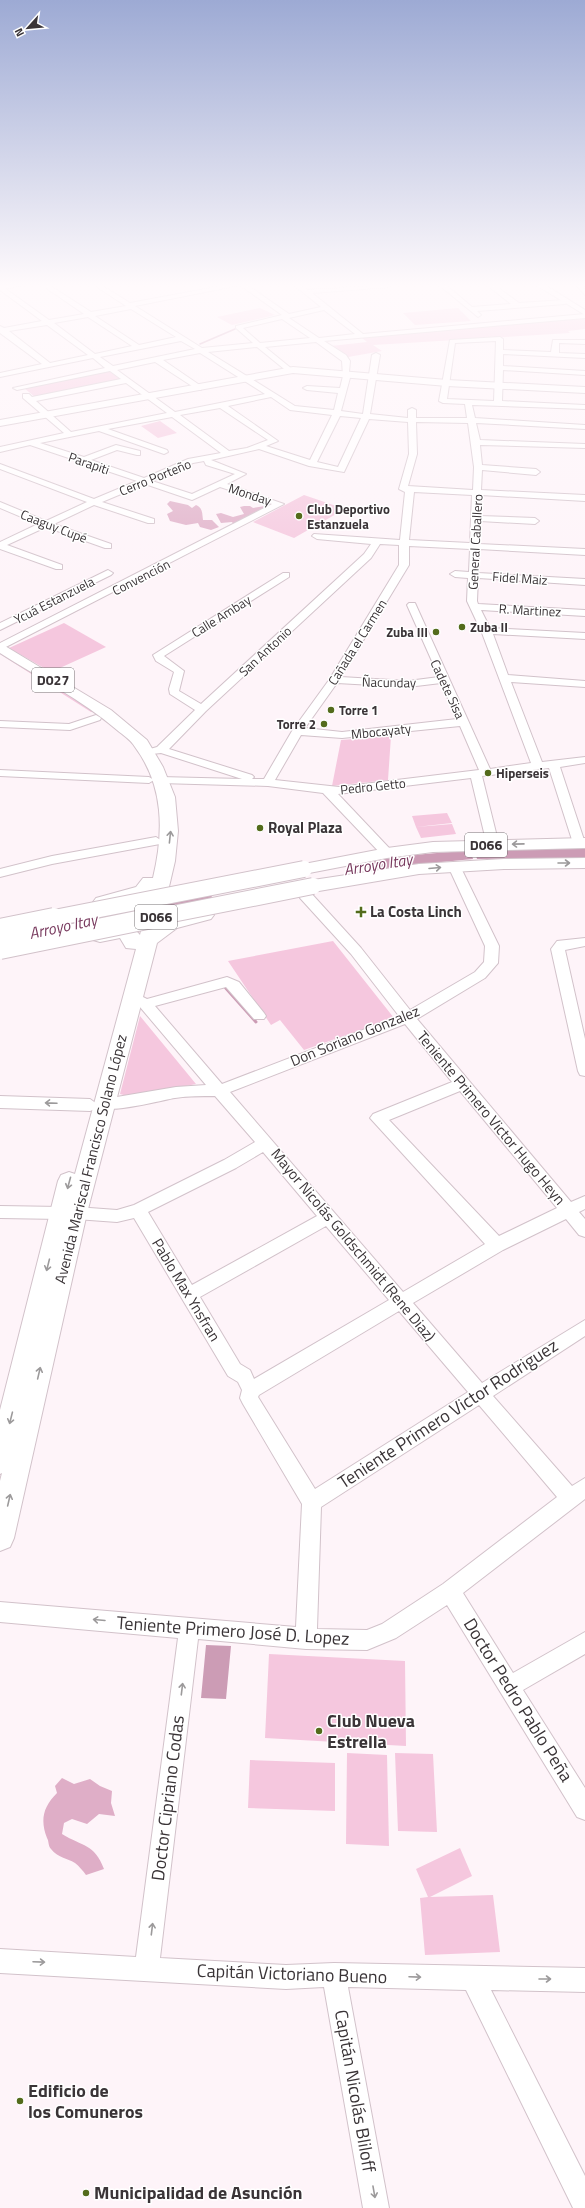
<svg xmlns="http://www.w3.org/2000/svg" width="585" height="2208" font-family="'Titillium Web',sans-serif">
<style>
.green{fill:#f5c7de}
.forest{fill:#dfaec7}
.water{fill:#cc9cb5}
.pier{fill:#fef4f9}
.lines{fill:none;stroke-linecap:round;stroke-linejoin:round}
.stream-far1{stroke:#cc9cb5;stroke-width:1.5}
.stream{stroke:#cc9cb5;stroke-width:3}
.river{fill:#cc9cb5;fill-rule:evenodd}
.minor-casing{stroke:#d2c2ca;stroke-width:2}
.major-casing{stroke:#d2c2ca;stroke-width:2}
.highway-casing{stroke:#d2c2ca;stroke-width:2}
.minor{fill:#fff;fill-rule:evenodd}
.major{fill:#fff;fill-rule:evenodd}
.highway{fill:#fff;fill-rule:evenodd}
.highway-bridge-far1-casing{stroke:#d2c2ca;stroke-width:18;stroke-linecap:butt}
.highway-bridge-casing{stroke:#d2c2ca;stroke-width:22;stroke-linecap:butt}
.highway-bridge-far1{stroke:#fff;stroke-width:16}
.highway-bridge{stroke:#fff;stroke-width:20}
.oneway{stroke:#9c9a9b}
.poi-dot{fill:#536b1b;stroke:#fff;stroke-width:1.5}
.labels{text-anchor:middle;stroke-width:3;stroke-linejoin:round;paint-order:stroke}
.far-street-label{font-size:13px;fill:#3a3437;stroke:#fff}
.far-poi-label{font-size:13px;font-weight:bold;fill:#3a3437;stroke:#fff;text-anchor:start}
.shield{fill:#fff;stroke:#757173;stroke-width:1}
.shield-label{font-size:14px;font-weight:bold;fill:#3a3437}
.poi-label{font-size:15px;font-weight:bold;fill:#3a3437;stroke:#fff;text-anchor:start}
.street-label{font-size:15px;fill:#3a3437;stroke:#fff}
.water-label{font-size:16px;font-style:italic;fill:#793b5f;stroke:#fff}
.near-street-label{font-size:18px;fill:#3a3437;stroke:#fff}
.near-poi-label{font-size:18px;font-weight:bold;fill:#3a3437;stroke:#fff;text-anchor:start}
</style>
<rect width="100%" height="100%" fill="#fef4f9"/>
<!-- green -->
<path class="green" d="M260,308L275,315L232,325L217,317Z
M458,308L471,321L415,325L403,313Z
M583,318L585,319V329L568,331L570,333L373,345L382,351L348,357L331,346L367,342L361,337Z
M109,371L120,379L35,397L24,388Z
M160,421L177,433L158,438L141,426Z
M304,495L345,509L294,538L253,522Z
M64,623L106,647L51,672L9,648Z
M0,651L94,711L91,712L0,654Z
M391,736L388,780L332,786L341,740Z
M447,813L452,823L416,827L412,816Z
M452,824L456,834L421,838L416,827Z
M333,941L394,1018L304,1050L280,1020L271,1025L228,961Z
M140,1016L196,1084L131,1097L120,1094Z
M269,1654L405,1661L406,1746L265,1738Z
M347,1753L387,1755L389,1846L346,1844Z
M395,1753L433,1754L437,1832L398,1831Z
M250,1760L335,1763V1811L248,1808Z
M460,1848L472,1876L430,1897L493,1895L500,1952L425,1955L420,1898L428,1897L416,1869Z"/>
<!-- forest -->
<path class="forest" d="M170,501L188,505L192,508L196,505C203,508 202,513 203,520H212L219,527L211,530L200,527L198,523L186,525L170,521L167,514L173,511L167,504Z
M244,506H250L253,508L265,506L269,508L234,525L232,522L221,523L216,514L221,513L233,517L244,514L240,507Z
M62,1778L74,1784L90,1779L100,1786L112,1791L111,1803L115,1816L99,1814L87,1824L72,1819L64,1823L62,1834C83,1847 94,1843 104,1869L86,1875C83,1871 79,1866 75,1863C67,1858 58,1858 51,1849C48,1846 49,1841 47,1838C40,1820 43,1807 57,1793L55,1786Z"/>
<!-- water -->
<path class="water" d="M585,849V858L477,859L475,852H471L473,859L400,866L329,877L275,878C328,868 382,857 437,853C486,849 535,849 585,849Z
M206,1645L231,1646L226,1699L201,1698Z"/>
<!-- pier -->
<path class="pier" d="M365,860L370,872L183,908L179,897Z"/>
<g class="lines">
<!-- stream-far1 -->
<path class="stream-far1" d="M200,344L235,329"/>
<!-- stream -->
<path class="stream" d="M223,985L256,1022"/>
<!-- river -->
<path class="river" d="M205,892L210,894L212,897L210,900L174,909L169,907L167,904L169,901Z"/>
<!-- minor casing -->
<g class="minor-casing">
<path id="minor" d="M42,285H49L91,312L126,306L94,285H101L130,303L227,285H247L289,314L321,307L294,285H301L307,290L392,285L389,287L312,293L363,334L585,314V318L324,341L346,355L350,361L349,372L351,374L341,411L363,414L372,355L376,353L380,355L370,414L408,418V410L412,408L416,410V418H467L465,404L443,403L439,401L450,340L500,337L503,339V350L551,352L553,340H585V344L559,343V353L585,354V358L503,354V366L585,371V375L503,370L502,401L585,405V409L472,405L475,418L585,425V429L476,423L480,440L585,444V448L480,445L482,465L536,469L540,472L536,475L482,470L481,490L585,495V501L481,495L480,516L535,518L539,521L535,524L480,521L479,544L585,549V555L479,549L478,573L585,579V585L478,578L477,601L478,604L585,610V616L481,610L490,628L585,633V639L493,634L508,675L585,681V687L511,682L542,762L585,757V763L560,767L585,843L583,846H575L573,843L549,768L482,776L499,845L493,849L487,845L471,778L338,794L391,850L393,853L387,857L383,856L323,793L268,786L160,783L154,780L149,783L0,776V770L149,777L154,780L160,777L242,779L161,753L143,755L141,753L143,751L157,747L195,710L170,694L169,689L174,672L156,661L153,655L283,573H289V577L164,656L184,671L179,691L201,704L364,554L371,544L317,539L312,536L314,534L400,540L405,492L399,489L409,454L408,422L369,419L344,472L309,466L259,449L211,460L246,474L227,484L284,504L0,650V643L272,504L220,487L192,500L145,484L102,502L154,519V523H148L94,505L54,524L111,544V548H105L46,527L7,545L62,565V569H56L0,549V542L38,524L0,508V502L46,521L87,502L0,469V464L94,499L137,481L30,445L0,452V447L64,433L23,398V394H29L32,397L121,379L110,371L17,390L13,388L105,368L93,358L0,377V373L42,364L0,333V326L4,328L42,321L0,290V286L3,287L49,320L84,314ZM240,285L282,315L236,326V328L253,343L202,348L135,306ZM131,309L176,337L139,345L95,316ZM324,310L355,334L319,338L289,318ZM88,317L132,346L95,354L54,323ZM282,319L310,338L260,343L243,328ZM47,325L88,355L50,363L9,331ZM181,341L195,349L113,366L100,357ZM496,341L494,401L447,399L455,343ZM316,342L342,361L343,376L340,388L307,386L303,388L307,390L338,393L334,410L295,406L208,352L257,347L289,373L293,371L292,369L265,347ZM200,353L265,394L175,412L117,370L155,362L198,390H201V386L163,360ZM126,383L167,413L71,432L36,401ZM271,397L290,410L332,415L310,460L266,446L278,441L228,406ZM220,408L268,440L247,448L229,451L180,415ZM340,416L361,418L338,467L317,462ZM172,417L221,453L188,459L144,478L91,460L117,450L137,455H140V451L116,445L84,457L40,443L99,431L164,454L168,452L167,450L108,429ZM416,422L468,423L474,467L473,490L408,486L417,454ZM204,461L206,465L235,474L192,494L152,481L193,463ZM414,492L472,495L470,543L409,540ZM380,544L399,545V565L329,680L292,731L264,779H252L254,777L252,775L169,749L206,711L371,558ZM409,546L470,549L469,572L455,571L450,574L455,577L468,578L467,601L482,633L531,763L490,769L415,603H409L407,605L439,677L408,681L341,677L409,565ZM337,683L408,687L441,683L457,719L342,732L305,728ZM460,726L479,770L339,787L275,780L301,735L342,738Z
M439,285H446L472,307L511,304L487,285H494L519,303L565,300L568,302L565,304L477,311L481,315L478,317Z
M576,285H582L585,289V295Z
M108,570L113,573L111,575L0,630V623Z
M96,715L101,718L100,720L70,730L0,727V721L69,724Z
M156,837L162,841L160,844L52,864L0,877V869L52,856Z
M454,862L460,866L499,946L498,963L485,978L417,1019L571,1202L585,1196V1209L579,1212L585,1219V1237L579,1235L566,1219L503,1250L413,1303L482,1383L585,1320V1336L493,1396L572,1486L585,1478V1499L463,1593L513,1673L585,1632V1654L523,1690L585,1788V1820L577,1817L447,1605L396,1638L367,1650L306,1649L198,1639L160,1958L286,1965L334,1963L585,1968V1992L491,1990L585,2176V2208H573L466,1990L348,1987L389,2208H363L324,1987L286,1989L0,1973V1949L136,1957L178,1638L0,1622V1602L296,1627L302,1504L243,1404L240,1398L242,1390L238,1382L228,1376L134,1218L117,1222L76,1219L70,1218L68,1214L67,1218L61,1219L0,1218V1206L61,1207L67,1208L68,1212L70,1208L76,1207L117,1210L134,1205L224,1160L255,1142L215,1096C202,1096 188,1096 175,1098C162,1100 104,1116 97,1105L95,1109L90,1111L0,1108V1096L90,1099L97,1104L99,1100L176,1087L206,1085L140,1007L126,997L128,994L133,992L147,999L227,977L239,982L264,1013L266,1016L264,1019H254L226,987L155,1006L222,1084L399,1016L351,954L300,898L299,895L300,892H310L361,948L410,1010L475,972L484,962L485,946L448,866ZM405,1024L452,1082L373,1114L370,1118L485,1244L403,1292L230,1092ZM460,1091L557,1208L499,1236L389,1120ZM263,1152L317,1216L192,1285L148,1212L236,1168ZM326,1226L389,1300L254,1379L250,1370L240,1364L200,1297ZM399,1311L468,1392L315,1489L258,1397L259,1395ZM479,1405L557,1497L443,1584L382,1624L367,1630L317,1629L321,1507Z
M585,938V946L565,950L585,1039V1076L580,1075L578,1071L551,949L557,941Z"/>
</g>
<!-- major casing -->
<g class="major-casing">
<path id="major" d="M23,285L0,290V286Z
M536,285H545L585,310V315Z
M293,367L447,380L585,387V393L447,386L293,373L0,426V420Z"/>
</g>
<!-- highway casing -->
<g class="highway-casing">
<path id="highway" d="M0,643L111,710L147,740L163,767L175,797L178,831L175,861L161,921L205,909L211,911L214,915L211,919L177,928L157,943L87,1213L14,1538L10,1547L0,1551V1481L2,1473L0,1474V1410L58,1181L61,1175L69,1172L75,1174L136,949L126,948L120,938L100,942L93,940L91,936L93,932C107,928 130,921 140,935L150,893L102,908L96,906L93,902L96,898L136,887L143,878H153C164,832 164,786 135,747C131,740 123,735 117,730C82,700 39,678 0,653Z
M585,838V848L433,852L387,858L304,874L298,873L295,869L298,865L304,864L387,848L433,842Z
M585,858V868L504,869L419,874L313,892L307,890L304,886L307,882L313,880L419,864L504,859Z"/>
</g>
<!-- minor -->
<use href="#minor" class="minor"/>
<!-- major -->
<use href="#major" class="major"/>
<!-- highway -->
<use href="#highway" class="highway"/>
<!-- highway-bridge-far1 casing -->
<g class="highway-bridge-far1-casing">
<path id="highway-bridge-far1" d="M49,919L304,869
M147,919L313,886"/>
</g>
<!-- highway-bridge casing -->
<g class="highway-bridge-casing">
<path id="highway-bridge" d="M0,929L54,918
M0,949L152,918"/>
</g>
<!-- highway-bridge-far1 -->
<use href="#highway-bridge-far1" class="highway-bridge-far1"/>
<!-- highway-bridge -->
<use href="#highway-bridge" class="highway-bridge"/>
</g>
<!-- one-way arrows -->
<defs><path id="oneway-shaft" d="M-6 0H5M1.5-3L5.5 0L1.5 3" fill="none" stroke-width="1.6" stroke-linecap="round" stroke-linejoin="round"/></defs>
<g class="oneway">
<use href="#oneway-shaft" transform="translate(170 837) rotate(-84)"/>
<use href="#oneway-shaft" transform="translate(518 844) rotate(179)"/>
<use href="#oneway-shaft" transform="translate(564 863)"/>
<use href="#oneway-shaft" transform="translate(435 868) rotate(-5)"/>
<use href="#oneway-shaft" transform="translate(51 1103) rotate(-178)"/>
<use href="#oneway-shaft" transform="translate(69 1183) rotate(105)"/>
<use href="#oneway-shaft" transform="translate(48 1265) rotate(104)"/>
<use href="#oneway-shaft" transform="translate(39 1373) rotate(-77)"/>
<use href="#oneway-shaft" transform="translate(11 1418) rotate(104)"/>
<use href="#oneway-shaft" transform="translate(9 1500) rotate(-77)"/>
<use href="#oneway-shaft" transform="translate(99 1620) rotate(-175)"/>
<use href="#oneway-shaft" transform="translate(182 1689) rotate(-83)"/>
<use href="#oneway-shaft" transform="translate(152 1929) rotate(-83)"/>
<use href="#oneway-shaft" transform="translate(39 1962) rotate(2)"/>
<use href="#oneway-shaft" transform="translate(415 1977) rotate(2)"/>
<use href="#oneway-shaft" transform="translate(545 1979)"/>
<use href="#oneway-shaft" transform="translate(374 2192) rotate(80)"/>
</g>
<!-- sky -->
<linearGradient id="sky" x2="0" y2="1"><stop stop-color="#9daad4"/><stop offset="0.48" stop-color="#fffafc"/><stop offset="1" stop-color="#fffafc" stop-opacity="0"/></linearGradient>
<rect width="585" height="594" fill="url(#sky)"/>
<!-- markers -->
<g class="poi-dot">
<circle cx="299" cy="516" r="4"/>
<circle cx="462" cy="627" r="4"/>
<circle cx="436" cy="632" r="4"/>
<circle cx="331" cy="710" r="4"/>
<circle cx="324" cy="724" r="4"/>
<circle cx="488" cy="773" r="4"/>
<circle cx="260" cy="828" r="4"/>
<path d="M359 906h4v4h4v4h-4v4h-4v-4h-4v-4h4z"/>
<circle cx="319" cy="1731" r="4"/>
<circle cx="20" cy="2101" r="4"/>
<circle cx="86" cy="2193" r="4"/>
</g>
<g class="labels">
<!-- far-street labels -->
<g class="far-street-label">
<text transform="translate(89 463) rotate(19)" y="5">Parapiti</text>
<text transform="translate(155 477) rotate(-22)" y="5">Cerro Porteño</text>
<text transform="translate(250 494) rotate(18)" y="5">Monday</text>
<text transform="translate(54 526) rotate(21)" y="5">Caaguy Cupé</text>
<text transform="translate(475 542) rotate(-87)" y="5">General Caballero</text>
<text transform="translate(141 577) rotate(-27)" y="5">Convención</text>
<text transform="translate(520 578) rotate(4)" y="5">Fidel Maiz</text>
<text transform="translate(54 600) rotate(-27)" y="5">Ycuá Estanzuela</text>
<text transform="translate(530 610) rotate(3)" y="5">R. Martinez</text>
<text transform="translate(221 616) rotate(-32)" y="5">Calle Ambay</text>
<text transform="translate(357 642) rotate(-58)" y="5">Cañada el Carmen</text>
<text transform="translate(265 651) rotate(-43)" y="5">San Antonio</text>
<text transform="translate(389 682) rotate(1)" y="5">Ñacunday</text>
<text transform="translate(448 689) rotate(65)" y="5">Cadete Sisa</text>
<text transform="translate(381 731) rotate(-6)" y="5">Mbocayaty</text>
<text transform="translate(373 786) rotate(-6)" y="5">Pedro Getto</text>
</g>
<!-- far-poi labels -->
<g class="far-poi-label">
<text x="307" y="514">Club Deportivo<tspan x="307" dy="15">Estanzuela</tspan></text>
<text x="470" y="632">Zuba II</text>
<text x="428" y="637" text-anchor="end">Zuba III</text>
<text x="339" y="715">Torre 1</text>
<text x="316" y="729" text-anchor="end">Torre 2</text>
<text x="496" y="778">Hiperseis</text>
</g>
<!-- shield labels -->
<g class="shield">
<rect x="32" y="668" width="42" height="24" rx="3"/>
<rect x="465" y="833" width="42" height="24" rx="3"/>
<rect x="135" y="905" width="42" height="24" rx="3"/>
</g>
<g class="shield-label">
<text x="53" y="685">D027</text>
<text x="486" y="850">D066</text>
<text x="156" y="922">D066</text>
</g>
<!-- poi labels -->
<g class="poi-label">
<text x="268" y="833">Royal Plaza</text>
<text x="370" y="917">La Costa Linch</text>
</g>
<!-- street labels -->
<g class="street-label">
<text transform="translate(355 1036) rotate(-22)" y="5">Don Soriano Gonzalez</text>
<text transform="translate(491 1118) rotate(50)" y="5">Teniente Primero Victor Hugo Heyn</text>
<text transform="translate(91 1159) rotate(-76)" y="5">Avenida Mariscal Francisco Solano López</text>
<text transform="translate(353 1245) rotate(50)" y="5">Mayor Nicolás Goldschmidt (Rene Diaz)</text>
<text transform="translate(186 1290) rotate(59)" y="5">Pablo Max Ynsfran</text>
</g>
<!-- water labels -->
<g class="water-label">
<text transform="translate(378 864) rotate(-9)" y="6">Arroyo Itay</text>
<text transform="translate(63 926) rotate(-12)" y="6">Arroyo Itay</text>
</g>
<!-- near-street labels -->
<g class="near-street-label">
<text transform="translate(448 1414) rotate(-33)" y="6">Teniente Primero Victor Rodriguez</text>
<text transform="translate(233 1631) rotate(4)" y="6">Teniente Primero José D. Lopez</text>
<text transform="translate(518 1700) rotate(58)" y="6">Doctor Pedro Pablo Peña</text>
<text transform="translate(168 1798) rotate(-83)" y="6">Doctor Cipriano Codas</text>
<text transform="translate(292 1974) rotate(2)" y="6">Capitán Victoriano Bueno</text>
<text transform="translate(355 2091) rotate(80)" y="6">Capitán Nicolás Bliloff</text>
</g>
<!-- near-poi labels -->
<g class="near-poi-label">
<text x="327" y="1727">Club Nueva<tspan x="327" dy="21">Estrella</tspan></text>
<text x="28" y="2097">Edificio de<tspan x="28" dy="21">los Comuneros</tspan></text>
<text x="94" y="2199">Municipalidad de Asunción</text>
</g>
</g>
<!-- north arrow -->
<g transform="translate(28 28) rotate(243)" stroke="#ffffff" stroke-width="3" paint-order="stroke">
<path d="M0-3L7 15L0 10L-7 15Z" fill="#3a3437"/>
<text y="-6" font-size="11" font-weight="bold" text-anchor="middle" fill="#3a3437">N</text>
</g>
</svg>
